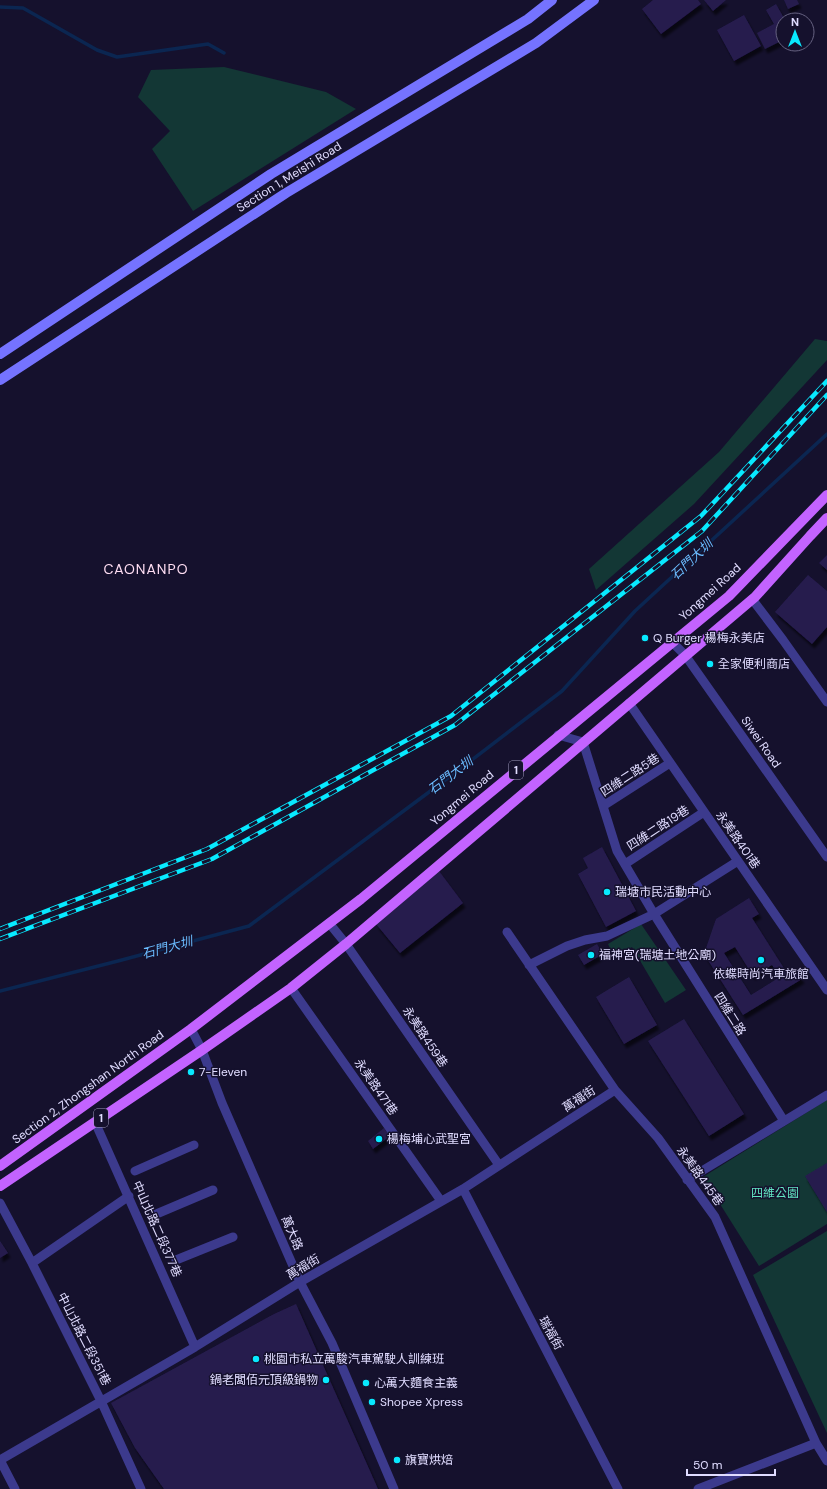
<svg xmlns="http://www.w3.org/2000/svg" width="827" height="1489" font-family="'DM Sans','Noto Sans TC',sans-serif">
<style>
.green{fill:#133735}
.lines{fill:none;stroke-linecap:round;stroke-linejoin:round}
.stream{stroke:#0b2651;stroke-width:3.5}
.building{fill:#261c4e;fill-rule:evenodd;filter:url(#shadow)}
.street{stroke:#3c3a8d;stroke-width:9}
.secondary{stroke:#7573ff;stroke-width:10}
.primary{stroke:#c363ff;stroke-width:10}
.rail-casing{stroke:#08e9ff;stroke-width:4.5}
.rail{stroke:#15112d;stroke-width:3;stroke-dasharray:9;stroke-linecap:butt}
.poi-dot{fill:#08e9ff;stroke:#15112d;stroke-width:1.5}
.labels{text-anchor:middle;stroke-width:3;stroke-linejoin:round;paint-order:stroke}
.shield{fill:#15112d;stroke:#a39fc0;stroke-width:1}
.shield-label{font-size:11px;font-weight:bold;fill:#e0dcff}
.street-label{font-size:12px;fill:#e0dcff;stroke:#15112d}
.poi-label{font-size:12px;fill:#e0dcff;stroke:#15112d;text-anchor:start}
.park-label{font-size:12px;fill:#62e5c3;stroke:#15112d}
.water-label{font-size:13px;font-style:italic;fill:#6abcff;stroke:#15112d}
.quarter-label{font-size:14px;letter-spacing:1px;fill:#ffdef3;stroke:#15112d}
</style>
<defs>
<filter id="shadow"><feDropShadow dx="2.5" dy="4.5" stdDeviation="1" flood-color="#0009"/></filter>
</defs>
<rect width="100%" height="100%" fill="#15112d"/>
<!-- green -->
<path class="green" d="M224,67L326,92L356,109L193,211L152,149L170,131L138,97L151,70Z
M815,339L827,341V360L694,504L596,590L589,569L719,452Z
M641,924L686,990L665,1003L632,947L614,957L608,944Z
M827,1100V1224L759,1266L703,1177Z
M827,1231V1433L753,1275Z"/>
<g class="lines">
<!-- stream -->
<path class="stream" d="M0,7L23,8L97,50L117,57L208,44L224,53
M0,991L118,961L249,926L460,769L562,691L635,611L827,434"/>
</g>
<!-- building -->
<path class="building" d="M653,0H698L701,4L661,34L642,9Z
M704,0H726L713,11Z
M784,0H797L799,4L788,9Z
M776,4L785,20H783V40L765,49L757,33L774,24L766,10Z
M744,15L761,46L734,61L717,30Z
M827,555V570L819,563Z
M808,575L827,591V627L812,644L775,612Z
M602,847L636,911L606,927L578,874L588,868L583,858Z
M439,871L463,903L400,953L376,924Z
M749,898L759,914L752,918L787,973L795,968L802,979L743,1015L704,954L716,919ZM735,947L753,976L772,965L780,977L751,995L724,953Z
M597,944L603,954L584,965L578,955Z
M629,977L657,1025L624,1044L596,997Z
M684,1019L744,1114L709,1136L648,1041Z
M384,1128L390,1136L373,1149L368,1141Z
M827,1163V1212L805,1176Z
M0,1241L8,1253L0,1258Z
M296,1304L378,1489H164L135,1448L111,1403L274,1314Z"/>
<g class="lines">
<!-- street -->
<path class="street" d="M752,599L783,640L827,702
M672,642L685,655L827,857
M629,703L827,990
M558,735L583,742L617,851L654,914L784,1121
M603,806L670,763
M625,864L704,812
M329,923L346,944L499,1165
M507,932L615,1090L658,1138L715,1217L816,1443L827,1461
M529,965L567,946L585,940L607,936L654,914L738,861
M291,988L441,1201
M191,1029L202,1050L222,1103L300,1282L332,1343L394,1489
M95,1122L195,1347
M135,1171L194,1145
M687,1180L827,1095
M463,1189L618,1489
M0,1203L32,1263L101,1401L141,1489
M154,1215L213,1190
M176,1260L233,1237
M32,1263L129,1196
M0,1460L195,1347L300,1282L463,1189L615,1090
M0,1460L15,1489
M698,1489L816,1443"/>
<!-- secondary -->
<path class="secondary" d="M0,354L271,174L528,19L552,0
M0,380L286,193L536,43L594,0"/>
<!-- primary -->
<path class="primary" d="M0,1166L191,1029L361,899L729,596L827,495
M0,1186L202,1050L291,988L346,944L755,597L810,536L827,518"/>
<!-- rail casing -->
<g class="rail-casing">
<path id="rail" d="M0,929L207,849L451,716L701,516L827,381
M0,939L212,859L455,725L702,531L827,395"/>
</g>
<!-- rail -->
<use href="#rail" class="rail"/>
</g>
<!-- markers -->
<g class="poi-dot">
<circle cx="645" cy="638" r="4"/>
<circle cx="710" cy="664" r="4"/>
<circle cx="607" cy="892" r="4"/>
<circle cx="591" cy="955" r="4"/>
<circle cx="761" cy="960" r="4"/>
<circle cx="191" cy="1072" r="4"/>
<circle cx="379" cy="1139" r="4"/>
<circle cx="256" cy="1359" r="4"/>
<circle cx="326" cy="1380" r="4"/>
<circle cx="366" cy="1383" r="4"/>
<circle cx="372" cy="1402" r="4"/>
<circle cx="397" cy="1460" r="4"/>
</g>
<g class="labels">
<!-- shield labels -->
<g class="shield">
<rect x="509" y="761" width="14" height="18" rx="3"/>
<rect x="94" y="1109" width="14" height="18" rx="3"/>
</g>
<g class="shield-label">
<text x="516" y="774">1</text>
<text x="101" y="1122">1</text>
</g>
<!-- street labels -->
<g class="street-label">
<text transform="translate(289 177) rotate(-32)" y="4">Section 1, Meishi Road</text>
<text transform="translate(710 592) rotate(-42)" y="4">Yongmei Road</text>
<text transform="translate(761 742) rotate(55)" y="4">Siwei Road</text>
<text transform="translate(630 775) rotate(-33)" y="4">四維二路5巷</text>
<text transform="translate(462 798) rotate(-40)" y="4">Yongmei Road</text>
<text transform="translate(658 828) rotate(-33)" y="4">四維二路19巷</text>
<text transform="translate(738 840) rotate(55)" y="4">永美路401巷</text>
<text transform="translate(730 1014) rotate(58)" y="4">四維二路</text>
<text transform="translate(425 1037) rotate(56)" y="4">永美路459巷</text>
<text transform="translate(88 1087) rotate(-36)" y="4">Section 2, Zhongshan North Road</text>
<text transform="translate(376 1087) rotate(55)" y="4">永美路471巷</text>
<text transform="translate(579 1099) rotate(-33)" y="4">萬福街</text>
<text transform="translate(700 1176) rotate(54)" y="4">永美路445巷</text>
<text transform="translate(157 1229) rotate(66)" y="4">中山北路二段377巷</text>
<text transform="translate(292 1233) rotate(67)" y="4">萬大路</text>
<text transform="translate(303 1267) rotate(-31)" y="4">萬福街</text>
<text transform="translate(551 1333) rotate(61)" y="4">瑞福街</text>
<text transform="translate(84 1339) rotate(63)" y="4">中山北路二段351巷</text>
</g>
<!-- poi labels -->
<g class="poi-label">
<text x="653" y="642">Q Burger 楊梅永美店</text>
<text x="718" y="668">全家便利商店</text>
<text x="615" y="896">瑞塘市民活動中心</text>
<text x="599" y="959">福神宮(瑞塘土地公廟)</text>
<text x="761" y="978" text-anchor="middle">依蝶時尚汽車旅館</text>
<text x="199" y="1076">7-Eleven</text>
<text x="387" y="1143">楊梅埔心武聖宮</text>
<text x="264" y="1363">桃園市私立萬駿汽車駕駛人訓練班</text>
<text x="318" y="1384" text-anchor="end">鍋老闆佰元頂級鍋物</text>
<text x="374" y="1387">心萬大麵食主義</text>
<text x="380" y="1406">Shopee Xpress</text>
<text x="405" y="1464">旗寶烘焙</text>
</g>
<!-- park labels -->
<g class="park-label">
<text x="775" y="1197">四維公園</text>
</g>
<!-- water labels -->
<g class="water-label">
<text transform="translate(691 559) rotate(-43)" y="5">石門大圳</text>
<text transform="translate(450 775) rotate(-37)" y="5">石門大圳</text>
<text transform="translate(167 947) rotate(-15)" y="5">石門大圳</text>
</g>
<!-- quarter labels -->
<g class="quarter-label">
<text x="146" y="574">CAONANPO</text>
</g>
</g>
<!-- north arrow -->
<g transform="translate(795 32)"><circle r="19" fill="#15112d" stroke="#666281"/>
<path d="M0-3L7 15L0 10L-7 15Z" fill="#08e9ff"/>
<text y="-6" font-size="11" font-weight="bold" text-anchor="middle" fill="#e0dcff">N</text>
</g>
<!-- scale -->
<path d="M687 1469v6h88v-6" fill="none" stroke="#e0dcff" stroke-width="2"/>
<text x="693" y="1469" font-size="12" fill="#e0dcff" stroke="#15112d" stroke-width="3" paint-order="stroke">50 m</text>
</svg>
